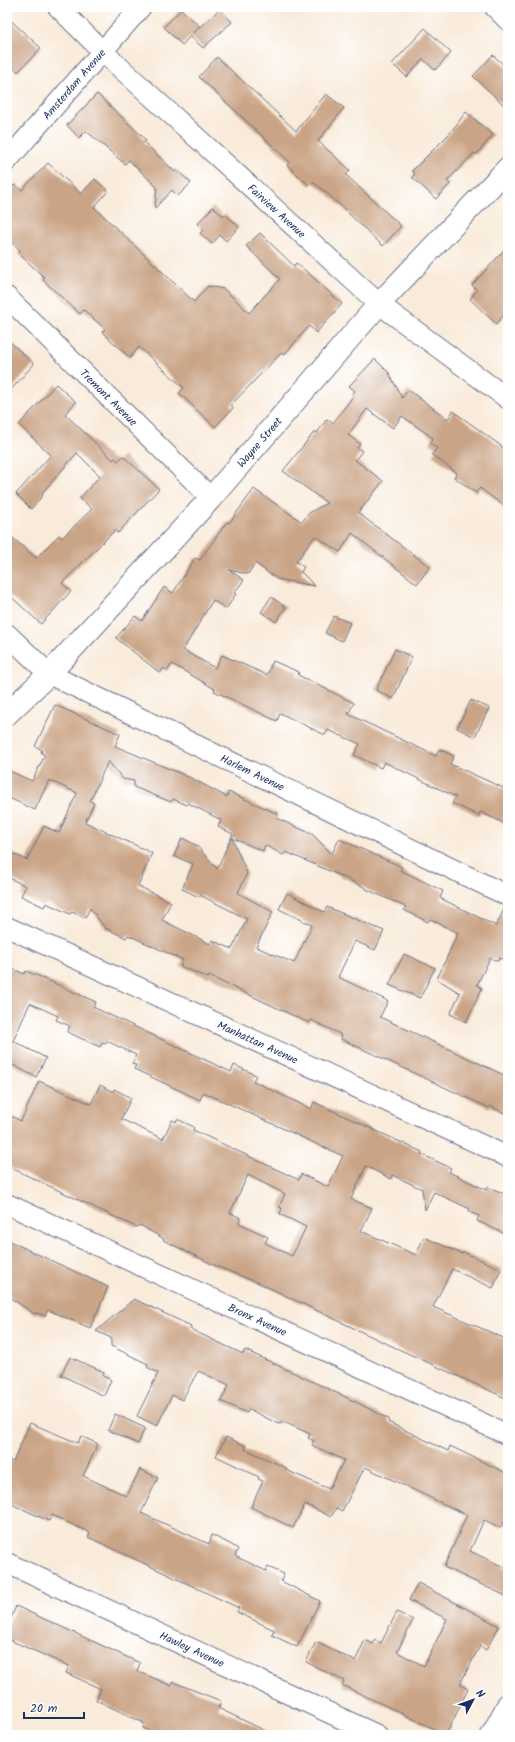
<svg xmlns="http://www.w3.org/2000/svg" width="515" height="1742" font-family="Kalam,sans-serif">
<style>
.building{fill:#caa486;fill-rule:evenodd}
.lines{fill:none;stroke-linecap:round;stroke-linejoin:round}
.minor-casing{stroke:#697189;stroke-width:22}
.tertiary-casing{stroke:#697189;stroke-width:24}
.minor{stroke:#fff;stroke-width:20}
.tertiary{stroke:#fff;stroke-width:22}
.labels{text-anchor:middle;stroke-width:3.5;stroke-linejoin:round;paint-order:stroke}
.street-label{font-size:11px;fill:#1b2f5e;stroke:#fff}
</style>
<rect width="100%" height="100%" fill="#fff"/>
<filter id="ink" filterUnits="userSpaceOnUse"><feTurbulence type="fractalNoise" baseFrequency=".025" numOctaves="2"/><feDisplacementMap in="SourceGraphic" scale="8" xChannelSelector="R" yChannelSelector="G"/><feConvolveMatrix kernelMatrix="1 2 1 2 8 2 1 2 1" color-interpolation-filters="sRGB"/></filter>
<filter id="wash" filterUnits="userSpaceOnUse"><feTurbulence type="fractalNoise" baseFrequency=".012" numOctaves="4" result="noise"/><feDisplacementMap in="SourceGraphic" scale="16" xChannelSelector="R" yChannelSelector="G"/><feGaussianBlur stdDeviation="0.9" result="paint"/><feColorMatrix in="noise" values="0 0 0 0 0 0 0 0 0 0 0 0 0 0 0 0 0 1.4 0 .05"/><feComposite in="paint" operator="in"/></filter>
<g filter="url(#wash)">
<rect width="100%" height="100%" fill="#f9ebda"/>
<g id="blocks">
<!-- building -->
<path class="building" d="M181,9L199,26L193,33L220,9L232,22L203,48L190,36L182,45L164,27Z
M7,17L41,48L18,72L7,61Z
M425,28L451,53L435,70L423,59L407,77L392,64Z
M493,55L508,69V109L473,76Z
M217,57L296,131L326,94L344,108L318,141L350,170L346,175L401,226L383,246L328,194L313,182L310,186L287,165L290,162L199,77Z
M97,94L141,135L146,141L144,142L175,172L177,170L191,183L178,196L172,190L155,208L157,187L129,160L125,164L91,135L86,131L79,138L67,125Z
M466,112L493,135L476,155L474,153L447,181L450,184L436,199L412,177L415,174L412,171L450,133Z
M48,163L81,194L95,179L108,191L94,207L194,302L208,286L224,289L249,313L280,279L246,246L260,233L294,266L296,263L307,272L342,304L316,333L309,326L284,355L281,353L231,405L233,408L215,427L179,393L184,388L139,347L130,358L102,332L105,329L84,310L80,314L43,280L45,278L19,254L20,250L7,238V188L16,185L22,190Z
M213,207L223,216L225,214L239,227L226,241L220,235L212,244L200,233L203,230L197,224Z
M508,246V311L496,324L470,299L477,290L472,285Z
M7,339L34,364L7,394Z
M375,359L389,373L402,398L408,390L448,419L453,411L508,451V509L480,488L476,493L454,477L457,473L432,455L437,448L430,443L433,438L402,416L393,428L367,409L348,435L360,444L357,448L362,451L355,460L383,481L358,513L430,567L417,584L352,533L340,552L315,536L296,562L304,567L301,572L315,586L277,579L255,563L248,574L229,570L244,580L234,593L236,594L226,609L213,600L183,650L215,668L222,655L267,675L273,661L299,672L298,675L354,703L348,714L436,756L439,749L454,756L450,764L508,790V825L480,812L479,816L452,803L456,797L384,762L381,768L354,755L360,744L328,730L325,735L280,713L277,721L214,691L215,689L172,664L167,671L164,668L160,673L116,638L135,616L142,621L164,587L173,593L195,558L200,560L226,523L230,522L254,489L302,522L309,513L327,503L283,471L315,431L317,433L327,419L333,423L354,395L352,394L355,391L349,386Z
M56,384L76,402L65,414L113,460L115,458L118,461L123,456L159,489L118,533L115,530L62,583L71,591L41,624L7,593V533L36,558L59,535L62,538L92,509L80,498L100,476L77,453L42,493L43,495L31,509L16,494L51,455L19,425Z
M271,597L286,607L276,622L261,612Z
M334,616L350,623L342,641L325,633Z
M395,649L412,657L393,699L376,690Z
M471,700L489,708L475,737L457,728Z
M55,705L120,734L115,746L191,778L227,797L229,792L278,814L276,818L312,834L332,854L339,839L402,867L400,870L443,891L440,898L496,926L505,907H508V961L500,958L498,961L490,958L477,985L482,988L466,1022L450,1014L460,993L437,979L458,933L430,919L428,922L404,910L406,907L366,889V888L343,877L286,852L283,855L265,845L263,851L232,838L247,873L238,893L273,912L256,947L294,963L312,925L279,909L287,893L324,912L327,907L384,931L375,950L355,941L338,977L388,1001L380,1017L508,1077V1115L490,1106L489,1108L341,1039L340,1034L311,1020L309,1023L209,976L208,978L180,966L183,960L128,935L126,938L105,928L90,908L85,918L72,912L70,914L46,903L44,907L21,896L26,886L7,877V851L27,860L44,826L59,833L77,793L49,780L35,810L7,797V770L32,781L45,755L41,753L42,750L35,746ZM108,761L123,779L134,781V787L171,802L173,799L187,805L188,803L221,820L218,827L233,834L217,869L196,845L182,838L174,856L193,864L182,889L199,897L200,895L247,919L232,949L212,940L210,944L162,920L171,902L138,886L152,853L85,822L94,803L90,801Z
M404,954L435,968L420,998L389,985Z
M7,966L24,974L26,971L36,975L96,1002L93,1007L231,1072L234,1065L256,1075L253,1081L311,1109L314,1102L422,1152L421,1154L451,1168L449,1172L480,1187L486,1190L488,1187L508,1195V1235L477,1221L479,1216L469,1212L470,1209L434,1192L425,1210L422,1189L392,1175L391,1179L366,1166L351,1199L372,1208L361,1231L416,1255L424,1237L462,1254L463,1252L501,1269L493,1288L452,1269L433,1307L508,1340V1399L383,1342L259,1283L218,1267L163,1240L164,1239L140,1225L136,1227L7,1166V1114L21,1121L39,1081L91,1104L100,1085L113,1092L114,1089L131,1098L121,1119L163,1139L172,1120L176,1122L177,1119L194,1127L193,1130L299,1180L301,1174L328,1187L343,1156L203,1092L200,1100L134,1069L136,1065L132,1064L136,1055L107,1041L105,1044L102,1043L100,1047L67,1032L70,1026L56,1020L58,1016L30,1003L13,1041L46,1058L36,1077L7,1062ZM248,1175L285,1194L279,1207L282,1208L280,1214L306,1227L292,1256L265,1243L268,1237L239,1223L241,1218L230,1213Z
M7,1240L108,1287L90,1328L48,1310L45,1316L37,1313L35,1314L7,1296Z
M134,1299L191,1326L190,1329L243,1354L245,1350L356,1402L389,1419L388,1422L448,1451L450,1446L508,1474V1512L501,1528L484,1520L470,1551L508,1569V1597L444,1567L467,1515L365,1467L342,1511L336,1508L331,1517L305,1504L293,1528L251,1507L263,1481L258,1479L259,1477L216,1456L226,1437L246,1446L245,1449L286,1468V1470L329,1489L344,1460L312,1445L314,1441L308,1438L310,1434L284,1422L278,1424L249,1409L247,1413L221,1401L229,1385L198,1371L182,1400L172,1395L157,1426L137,1416L158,1373L147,1367L148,1364L111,1346V1338L96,1331Z
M70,1357L104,1372L103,1376L111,1380L104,1396L61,1375Z
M115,1414L145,1428L138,1444L108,1430Z
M30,1423L78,1443L81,1436L98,1444L83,1476L127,1496L140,1469L158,1478L141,1513L209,1544L212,1535L230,1544L238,1549L235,1556L266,1571L268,1567L284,1574L281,1581L320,1601L297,1647L272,1635L274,1630L237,1612L239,1608L88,1537L90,1533L52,1515L49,1521L7,1502V1459L13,1462Z
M418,1583L499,1626L486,1650L480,1646L461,1682V1685L468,1689L449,1729L445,1734L342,1685L344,1681L306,1662L316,1642L355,1661L365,1640L373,1644L375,1640L381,1643L397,1612L413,1620L397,1652L424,1666L447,1619L409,1600Z
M16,1606L140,1663L137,1671L172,1686L173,1682L221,1701L218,1708L274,1735H159L143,1728L144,1723L96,1700L101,1689L66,1673L69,1666L7,1639V1628Z"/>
</g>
</g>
<g filter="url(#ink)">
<use href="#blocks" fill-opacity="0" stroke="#697189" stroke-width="1"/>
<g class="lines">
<!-- minor casing -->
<g class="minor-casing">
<g id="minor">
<path id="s1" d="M58,7L103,52L379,304L508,399"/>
<path id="s2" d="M7,161L141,7"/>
<path id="s3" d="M7,297L211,498"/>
<path id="s4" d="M7,634L49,674L508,896"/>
<path id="s5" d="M7,927L508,1157"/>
<path id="s6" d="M7,1204L508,1435"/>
<path id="s7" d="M7,1563L377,1735"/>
<path d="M491,1735L508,1703"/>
</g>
</g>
<!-- tertiary casing -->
<g class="tertiary-casing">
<g id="tertiary">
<path d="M496,7L508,19"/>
<path id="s8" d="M7,714L49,674L211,498L379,304L508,168"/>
</g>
</g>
<!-- minor -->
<use href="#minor" class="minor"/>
<!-- tertiary -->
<use href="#tertiary" class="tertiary"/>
</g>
</g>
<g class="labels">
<!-- street labels -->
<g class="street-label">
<text dy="4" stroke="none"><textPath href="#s2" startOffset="102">Amsterdam Avenue</textPath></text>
<text dy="4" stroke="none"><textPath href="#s1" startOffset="299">Fairview Avenue</textPath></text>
<text dy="4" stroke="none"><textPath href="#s3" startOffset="143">Tremont Avenue</textPath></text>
<text dy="4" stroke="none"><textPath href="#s8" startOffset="371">Wayne Street</textPath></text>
<text dy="4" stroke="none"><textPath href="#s4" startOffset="284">Harlem Avenue</textPath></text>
<text dy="4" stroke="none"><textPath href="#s5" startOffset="276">Manhattan Avenue</textPath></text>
<text dy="4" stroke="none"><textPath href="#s6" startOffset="276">Bronx Avenue</textPath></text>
<text dy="4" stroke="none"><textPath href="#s7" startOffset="204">Hawley Avenue</textPath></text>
</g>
</g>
<!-- margin -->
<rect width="515" height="1742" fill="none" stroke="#fff" stroke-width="24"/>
<!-- north arrow -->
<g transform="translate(473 1700) rotate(49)" stroke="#ffffff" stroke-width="3" paint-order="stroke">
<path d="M0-3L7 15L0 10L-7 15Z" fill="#1b2f5e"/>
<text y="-6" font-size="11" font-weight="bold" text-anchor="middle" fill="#1b2f5e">N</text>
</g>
<!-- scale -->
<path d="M24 1712v6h60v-6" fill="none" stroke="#1b2f5e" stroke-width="2"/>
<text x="30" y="1712" font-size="12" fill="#1b2f5e" stroke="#ffffff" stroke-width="3" paint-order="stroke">20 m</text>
</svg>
